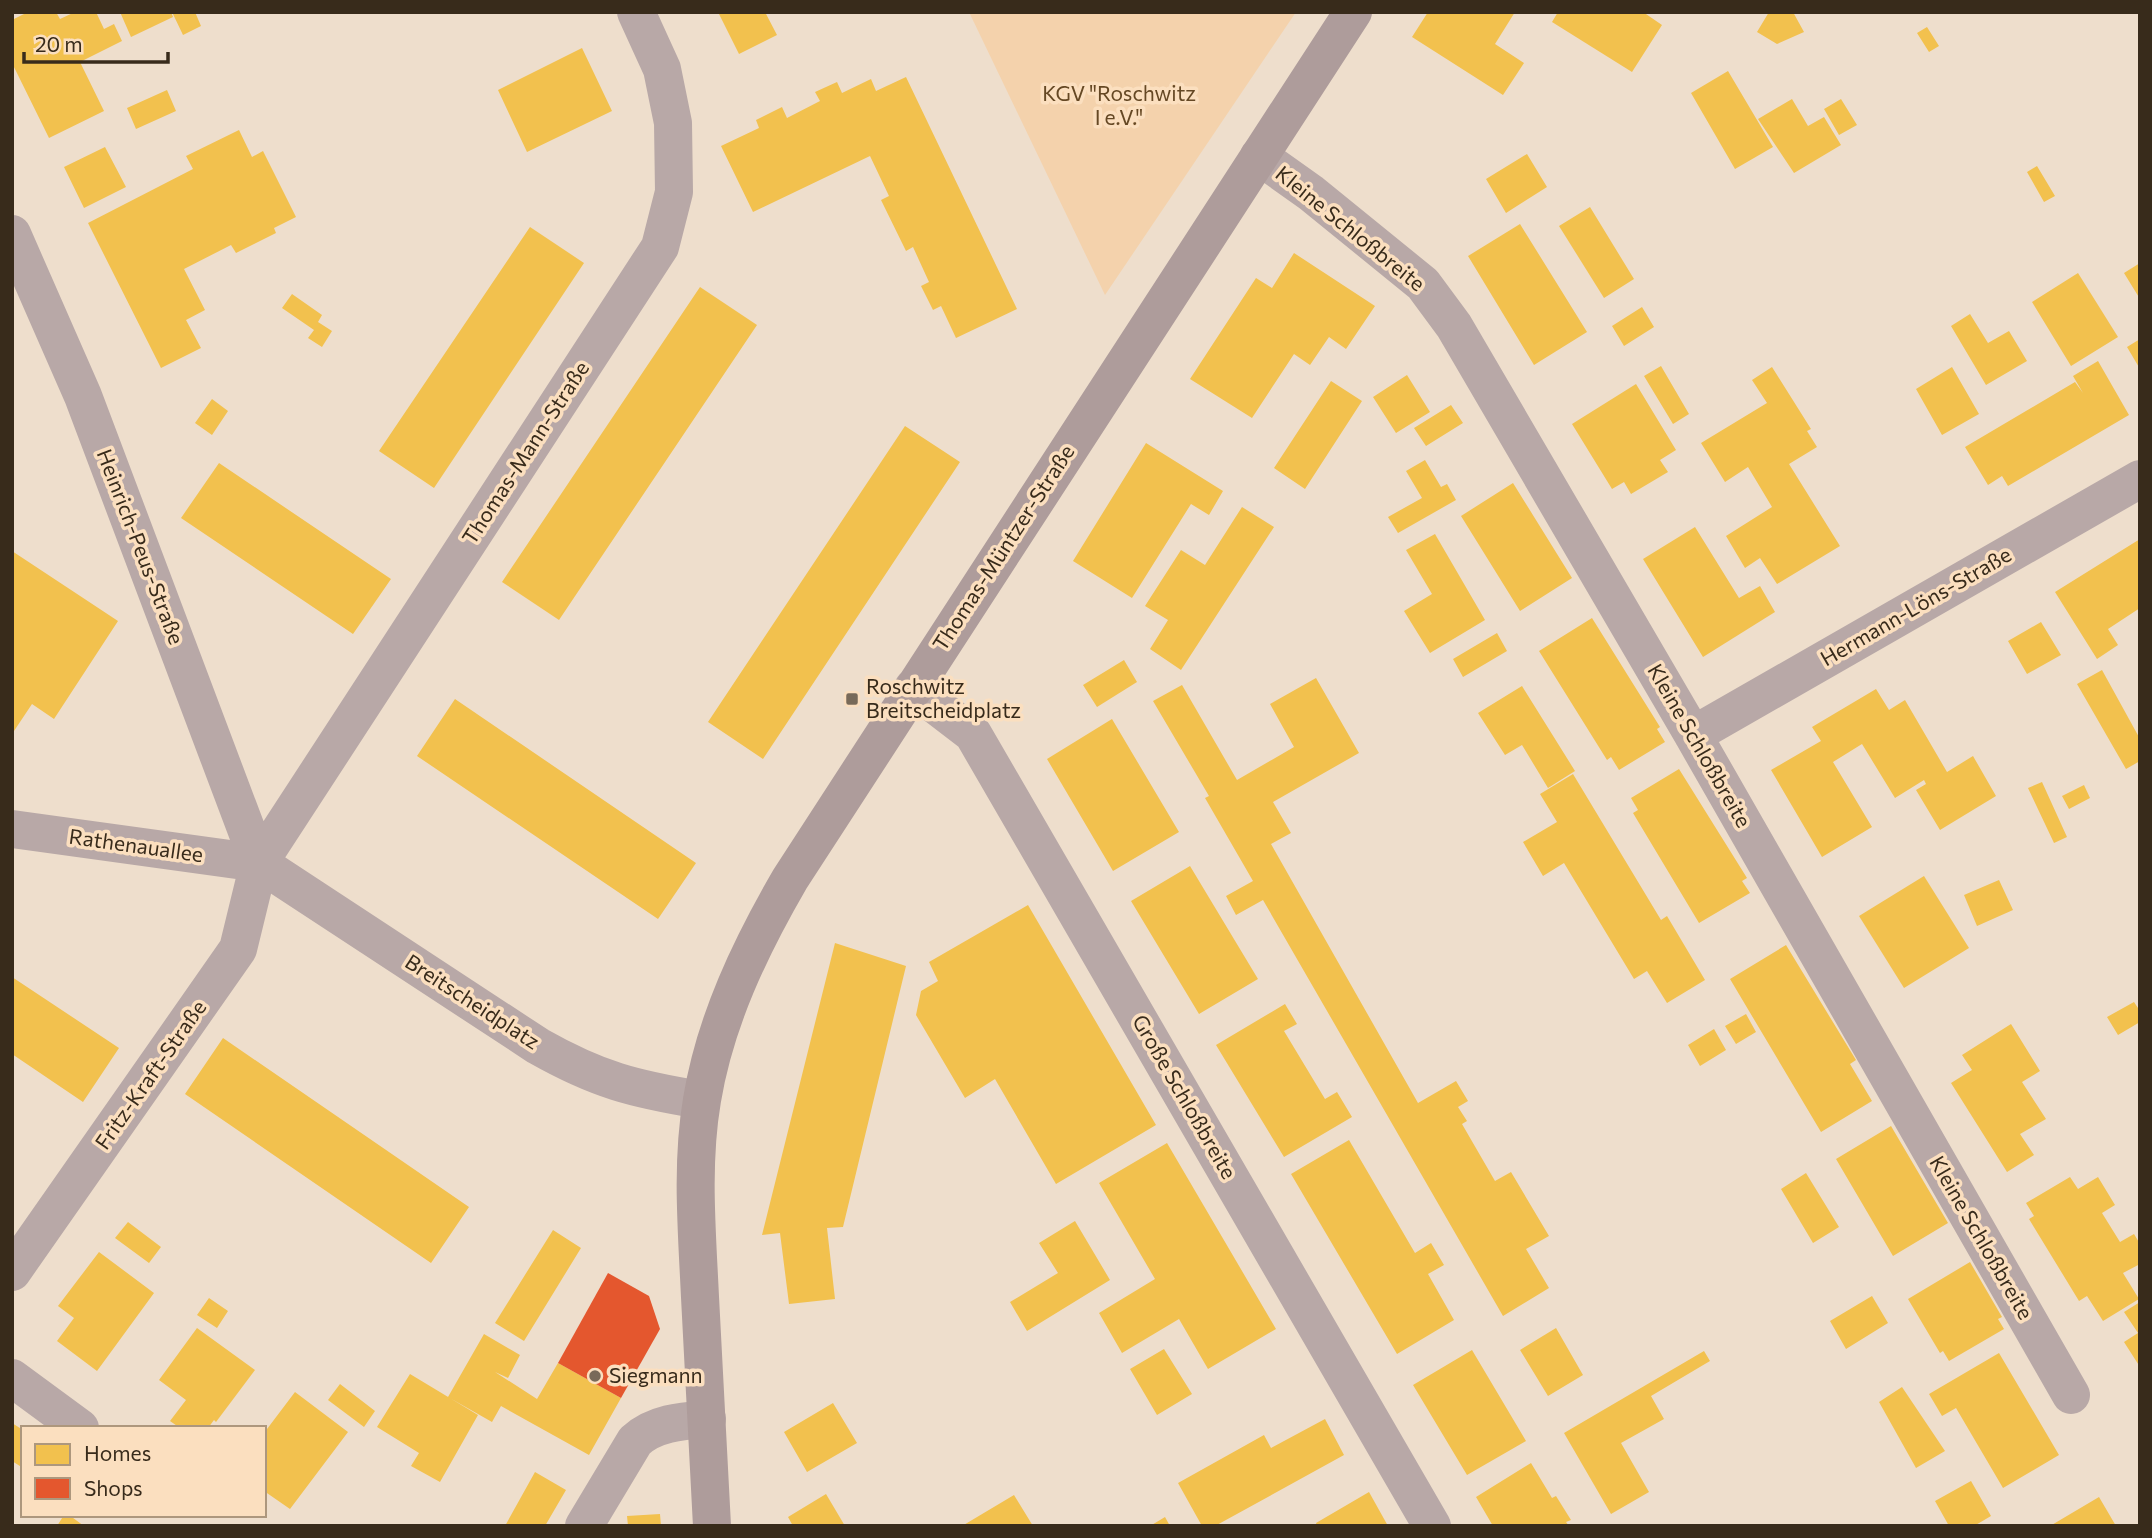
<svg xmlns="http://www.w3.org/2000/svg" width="2152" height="1538" font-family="Commissioner,sans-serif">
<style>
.green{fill:#f4d2ac}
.homes{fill:#f2c14e}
.shops{fill:#e4572e}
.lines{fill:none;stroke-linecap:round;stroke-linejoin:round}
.street{stroke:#b8a8a7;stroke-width:38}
.secondary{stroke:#ae9c9b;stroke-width:38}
.poi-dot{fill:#786a59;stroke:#fbdfbf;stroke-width:2.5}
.labels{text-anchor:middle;stroke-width:7;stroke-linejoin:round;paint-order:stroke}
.park-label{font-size:21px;fill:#654824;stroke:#fbdfbf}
.street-label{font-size:21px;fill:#382b1b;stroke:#fbdfbf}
.poi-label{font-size:21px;fill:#382b1b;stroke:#fbdfbf;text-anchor:start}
</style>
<rect width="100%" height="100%" fill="#eedecc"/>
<!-- green -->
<path class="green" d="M969,12H1296L1105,295Z"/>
<!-- homes -->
<path class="homes" d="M28,12H56L60,19L75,12H96L104,29L114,24L122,41L80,62L104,111L49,138L12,63V20Z
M120,12H171L173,17L131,37Z
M172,12H195L201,26L183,35Z
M718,12H765L777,35L739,54Z
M1428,12H1515L1495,44L1524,63L1503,95L1412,37Z
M1558,12H1643L1662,25L1632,72L1552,22Z
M1769,12H1793L1804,32L1777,44L1757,32Z
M1927,27L1939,46L1929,52L1917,33Z
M582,48L612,111L527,152L498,90Z
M1728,71L1773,147L1735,169L1691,93Z
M906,77L1017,309L956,338L941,306L933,310L921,286L929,282L913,247L906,251L881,200L889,196L870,156L753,212L721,146L759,128L756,120L782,107L787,118L820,101L815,92L837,82L842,93L871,79L876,91Z
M167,90L176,111L136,129L127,108Z
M1792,99L1808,126L1824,117L1841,145L1794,173L1758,119Z
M1841,99L1857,125L1839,135L1824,109Z
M239,130L252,157L263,151L296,217L274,228L276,233L236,253L231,245L184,269L205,310L186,320L201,348L161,368L88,223L193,169L186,156Z
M105,147L126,187L84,208L64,167Z
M1527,154L1547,187L1506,213L1486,179Z
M2037,166L2055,196L2044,202L2027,172Z
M1590,207L1634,279L1604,298L1559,226Z
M1520,224L1587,332L1534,365L1468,256Z
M530,227L584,263L434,488L379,451Z
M1294,253L1375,306L1346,349L1329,337L1310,365L1294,354L1252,418L1190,379L1256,278L1272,288Z
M2140,263V299L2124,273Z
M2078,273L2118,337L2071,366L2032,302Z
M700,287L757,325L559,620L502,582Z
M292,294L322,315L318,322L332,331L322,347L308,338L314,330L282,308Z
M1642,307L1654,327L1624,346L1612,326Z
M1970,314L1988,343L2009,331L2027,361L1986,385L1951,326Z
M2140,339V369L2127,347Z
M2098,361L2129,415L2008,486L2002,476L1988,485L1965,447L2075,382L2083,393L2073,376Z
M1661,366L1689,414L1673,424L1644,376Z
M1772,367L1811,429L1807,431L1817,447L1789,464L1840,546L1777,584L1760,558L1745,568L1726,536L1772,507L1748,467L1725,482L1701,443L1767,403L1752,380Z
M1952,367L1979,414L1942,435L1916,389Z
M1407,375L1430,412L1396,433L1373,397Z
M1331,381L1362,401L1305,489L1274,468Z
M1636,384L1676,450L1660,460L1668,472L1631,494L1624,482L1612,489L1572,424Z
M212,399L228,411L212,435L195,423Z
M1451,405L1463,423L1426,446L1414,428Z
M905,426L960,462L763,759L708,722Z
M1146,443L1223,491L1209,515L1191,504L1132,598L1073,561Z
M1425,460L1441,487L1447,484L1456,500L1398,533L1388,517L1422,498L1406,471Z
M219,463L391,579L353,634L181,518Z
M1513,483L1572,578L1520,611L1461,516Z
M1242,507L1274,527L1181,670L1150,649L1168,620L1145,606L1181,550L1205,565Z
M1695,527L1739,598L1760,586L1775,612L1703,657L1643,559Z
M1435,534L1485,620L1430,653L1404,611L1432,594L1406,550Z
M2140,539V608L2108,629L2118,645L2097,659L2055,592Z
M12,551L118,621L54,719L32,704L12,734Z
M1592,618L1660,727L1657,729L1665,742L1619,770L1611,757L1607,760L1539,651Z
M2041,622L2061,655L2027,674L2008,641Z
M1497,633L1507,651L1463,677L1453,659Z
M1124,660L1137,682L1097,707L1083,685Z
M2102,670L2140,739V761L2126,769L2077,684Z
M1316,678L1359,753L1273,802L1291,833L1271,844L1418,1103L1456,1081L1468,1101L1458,1107L1467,1121L1462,1124L1495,1181L1511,1172L1549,1236L1526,1249L1549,1288L1503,1316L1263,900L1236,915L1226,896L1253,881L1205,798L1209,796L1153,701L1182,685L1237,780L1294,747L1270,704Z
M1522,686L1575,771L1548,788L1522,745L1505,755L1478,713Z
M1876,689L1889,710L1905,700L1947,772L1973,756L1996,796L1940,830L1916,790L1926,784L1924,780L1895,798L1862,744L1833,762L1872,827L1822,857L1771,770L1821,741L1812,727Z
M455,699L696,863L658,919L417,756Z
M1112,719L1179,832L1113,871L1047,759Z
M1679,769L1747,878L1742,881L1750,893L1699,923L1633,813L1638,810L1631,798Z
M1573,774L1661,920L1667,916L1705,980L1667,1003L1647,971L1634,979L1564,863L1543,876L1523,842L1557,822L1540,794Z
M2042,782L2067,837L2054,843L2028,788Z
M2084,785L2090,798L2069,809L2062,796Z
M1190,866L1258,979L1199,1014L1131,901Z
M1924,876L1969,948L1904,988L1859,916Z
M1999,880L2013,910L1977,926L1964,895Z
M1028,905L1156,1125L1056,1184L995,1079L965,1098L916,1015L921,991L938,981L929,962Z
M835,943L906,966L843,1227L827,1228L835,1299L789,1304L780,1233L762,1235Z
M1786,945L1856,1060L1850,1064L1872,1101L1821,1132L1730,979Z
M12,977L119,1048L83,1102L12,1054Z
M2134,1002L2140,1011V1022L2118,1035L2107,1017Z
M1285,1004L1297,1024L1284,1031L1325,1099L1337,1092L1352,1117L1284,1157L1216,1045Z
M1746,1014L1756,1032L1736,1044L1725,1026Z
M2011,1024L2040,1071L2022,1082L2046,1119L2020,1134L2034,1155L2007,1172L1951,1083L1972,1070L1962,1055Z
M1714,1029L1726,1050L1700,1066L1688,1045Z
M223,1038L469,1207L431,1263L185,1094Z
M1891,1126L1948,1223L1893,1256L1836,1159Z
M1349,1140L1415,1253L1431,1243L1444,1265L1428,1274L1454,1320L1397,1354L1291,1174Z
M1167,1143L1276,1329L1208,1369L1179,1319L1122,1353L1099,1313L1155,1279L1099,1183Z
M1806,1173L1839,1227L1813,1243L1781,1189Z
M2070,1177L2078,1189L2098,1177L2115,1205L2102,1213L2120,1242L2134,1234L2140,1244V1264L2123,1273L2139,1299L2103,1321L2087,1296L2079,1301L2029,1219L2034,1216L2026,1203Z
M1075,1221L1110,1280L1027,1331L1010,1302L1058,1273L1039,1243Z
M128,1222L161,1247L149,1263L115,1238Z
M553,1230L581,1248L524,1341L495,1323Z
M99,1252L154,1293L97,1371L57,1341L74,1318L58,1306Z
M1970,1262L2002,1317L1998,1319L2004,1329L1949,1361L1943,1351L1940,1353L1908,1299Z
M1872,1296L1888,1323L1846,1349L1830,1321Z
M209,1298L228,1311L217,1328L197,1315Z
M2140,1302V1367L2124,1342L2138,1333L2124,1312Z
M197,1328L255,1370L216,1422L214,1420L208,1428H180L170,1421L186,1400L159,1380Z
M1556,1328L1583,1375L1548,1396L1520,1350Z
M484,1334L520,1355L508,1378L495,1372L537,1399L558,1363L621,1398L589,1455L501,1406L492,1422L448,1397Z
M1164,1349L1192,1394L1157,1415L1130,1369Z
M1472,1350L1526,1441L1467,1475L1413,1385Z
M1704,1351L1710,1361L1651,1396L1664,1419L1621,1443L1649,1492L1611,1514L1564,1433Z
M1999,1353L2059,1455L2003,1488L1956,1408L1942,1416L1929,1394Z
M410,1374L478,1415L440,1482L411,1466L419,1453L377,1427Z
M340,1384L375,1411L364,1427L328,1400Z
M1902,1387L1945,1451L1916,1468L1879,1402Z
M295,1392L348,1432L290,1509L264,1491V1433Z
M833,1403L857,1443L807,1472L784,1432Z
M1325,1419L1344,1455L1215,1526H1202L1178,1483L1264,1435L1271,1448Z
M12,1423L23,1430V1468L12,1461Z
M1531,1463L1552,1498L1556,1496L1571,1520L1566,1522L1569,1526H1493L1476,1497Z
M535,1472L566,1490L545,1526H505Z
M1971,1481L1991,1516L1974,1526H1949L1935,1501Z
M1369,1492L1388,1526H1317L1316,1523Z
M826,1494L845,1526H793L788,1517Z
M1014,1495L1033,1526H962Z
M2099,1497L2116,1526H2050Z
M660,1514L661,1526H628L627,1516Z
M64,1515H69L84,1526H57Z
M1165,1517L1170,1526H1150Z"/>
<!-- shops -->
<path class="shops" d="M608,1273L649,1296L660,1329L621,1398L558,1363Z"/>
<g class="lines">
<!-- street -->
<path class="street" d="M1259,156L1311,193L1423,284L1454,326L1693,735L2071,1395
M12,234L83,396L259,863
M913,688L973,734L1432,1526
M1693,735L2140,479
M12,829L259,863L538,1046C598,1080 634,1089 701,1100
M12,1272L238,949L259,863L660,247L674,192L673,123L662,69L636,12
M12,1378L80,1428
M584,1526L635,1441C654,1423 682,1421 707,1419"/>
<!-- secondary -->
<path class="secondary" d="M712,1526C708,1449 704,1373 700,1297C697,1232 691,1165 702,1100C715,1021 750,948 790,879L1353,12"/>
</g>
<!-- markers -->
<g class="poi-dot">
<rect x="845" y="692" width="14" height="14" rx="3.5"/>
<circle cx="595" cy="1376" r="7"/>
</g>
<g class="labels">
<!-- park labels -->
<g class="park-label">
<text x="1119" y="101">KGV "Roschwitz<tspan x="1119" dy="24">I e.V."</tspan></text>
</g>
<!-- street labels -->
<g class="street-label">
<text transform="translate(1350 229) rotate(39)" y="7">Kleine Schloßbreite</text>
<text transform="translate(526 453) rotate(-57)" y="7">Thomas-Mann-Straße</text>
<text transform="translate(140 547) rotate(69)" y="7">Heinrich-Peus-Straße</text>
<text transform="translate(1004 548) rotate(-57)" y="7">Thomas-Müntzer-Straße</text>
<text transform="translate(1916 607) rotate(-30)" y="7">Hermann-Löns-Straße</text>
<text transform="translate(1699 746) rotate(60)" y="7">Kleine Schloßbreite</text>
<text transform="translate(136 846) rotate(8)" y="7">Rathenauallee</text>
<text transform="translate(472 1002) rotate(33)" y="7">Breitscheidplatz</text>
<text transform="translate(151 1075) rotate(-55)" y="7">Fritz-Kraft-Straße</text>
<text transform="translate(1184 1097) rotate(60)" y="7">Große Schloßbreite</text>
<text transform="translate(1981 1238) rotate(60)" y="7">Kleine Schloßbreite</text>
</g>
<!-- poi labels -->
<g class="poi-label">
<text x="866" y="694">Roschwitz<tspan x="866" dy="24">Breitscheidplatz</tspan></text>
<text x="609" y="1383">Siegmann</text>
</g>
</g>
<!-- border -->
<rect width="2152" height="1538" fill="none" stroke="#382b1b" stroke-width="28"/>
<!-- legend -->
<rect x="21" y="1426" width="245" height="91" fill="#fbdfbf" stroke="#ad977d" stroke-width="2"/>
<rect x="35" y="1444" width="35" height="21" fill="#f2c14e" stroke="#ad977d" stroke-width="2"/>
<text x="84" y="1461" font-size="21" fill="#382b1b">Homes</text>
<rect x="35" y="1478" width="35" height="21" fill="#e4572e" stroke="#ad977d" stroke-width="2"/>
<text x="84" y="1496" font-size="21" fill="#382b1b">Shops</text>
<!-- scale -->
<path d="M24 52v10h144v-10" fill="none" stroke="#382b1b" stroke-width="3.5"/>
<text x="35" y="52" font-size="21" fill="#382b1b" stroke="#fbdfbf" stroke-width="5" paint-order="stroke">20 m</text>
</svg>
